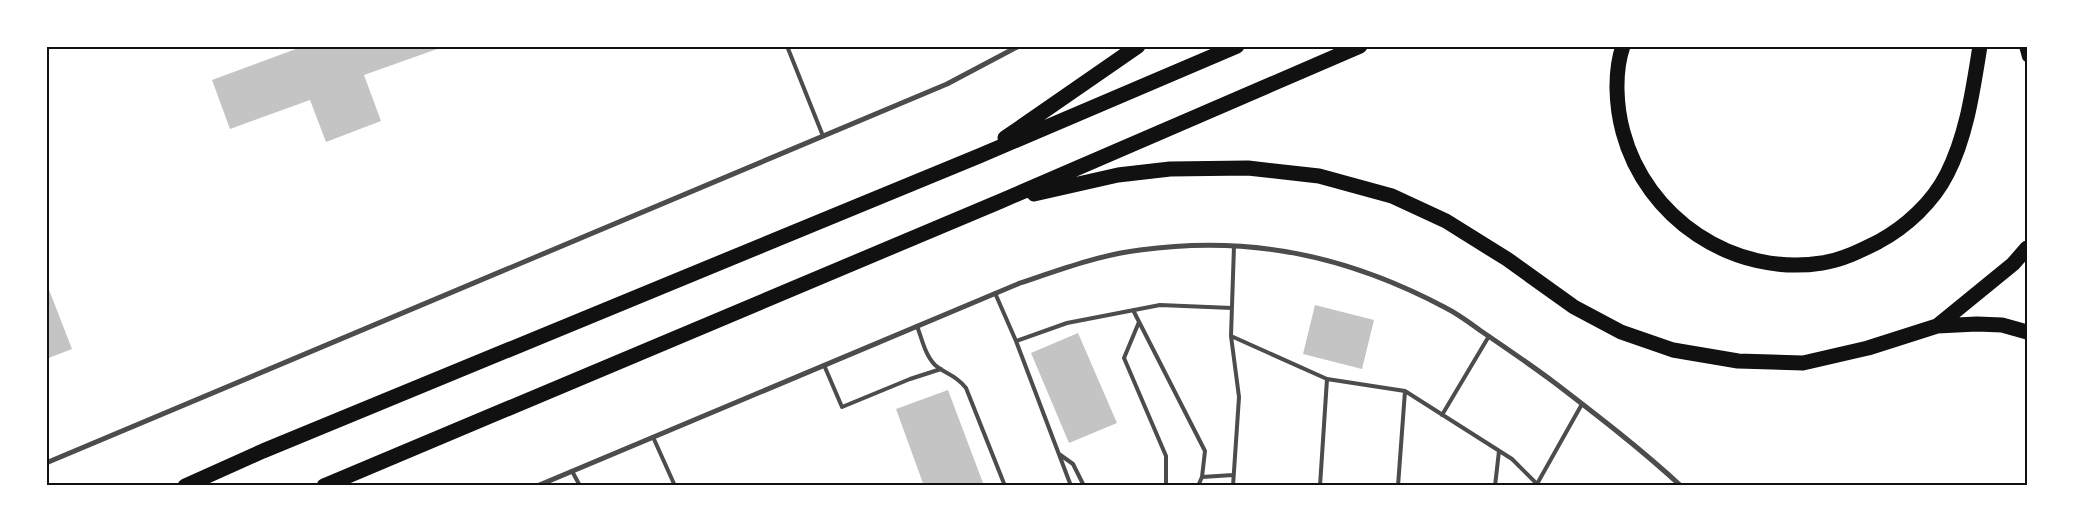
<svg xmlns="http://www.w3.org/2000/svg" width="2073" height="532" font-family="'Zilla Slab',serif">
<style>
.building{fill:#c4c4c4}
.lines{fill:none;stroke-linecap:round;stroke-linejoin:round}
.service{stroke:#4c4c4c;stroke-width:4}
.minor{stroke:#4c4c4c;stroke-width:5}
.secondary{stroke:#111;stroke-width:10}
.motorway{stroke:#111;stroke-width:15}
.neatline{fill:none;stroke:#111;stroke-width:2}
</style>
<rect width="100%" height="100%" fill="#fff"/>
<!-- building -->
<path class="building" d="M304,46H439L440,48L364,75L381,121L326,142L310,100L230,129L212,80Z
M46,282L72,349L46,359Z
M1315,305L1374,320L1362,369L1303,354Z
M1078,333L1117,423L1069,443L1031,353Z
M948,390L983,483L975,486H924L896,409Z"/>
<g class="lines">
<!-- service -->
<path class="service" d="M787,46L823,136
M995,293L1016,341L1071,486
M1133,310L1205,451L1202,477L1198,486
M1139,322L1124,358L1166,456V486
M917,326C922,339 925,355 935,365C946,375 954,373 966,388L1005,486
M1231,336L1327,379L1320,486
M1016,341L1067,323L1160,305L1232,308
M824,365L842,407L910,379L941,369
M1327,379L1405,391
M1442,415L1489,336
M653,437L675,486
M1059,454L1073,464L1084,486
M572,471L580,486
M1202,477L1233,475
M1537,484L1582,404
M1233,486L1239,397L1231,336L1234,246
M1398,486L1405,391L1512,459L1539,486
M1495,486L1499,451"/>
<!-- minor -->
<path class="minor" d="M46,463L947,84L1019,46
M537,486L1020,283C1059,270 1099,255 1140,250C1252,235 1348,256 1446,308C1458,314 1470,323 1481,331C1506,348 1531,365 1555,383C1598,416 1641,449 1681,486"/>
<!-- secondary -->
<path class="secondary" d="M2024,46L2027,57"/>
<!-- motorway -->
<path class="motorway" d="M1623,46C1614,72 1616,106 1623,132C1646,218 1733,277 1822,263C1842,260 1860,251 1878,242C1906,227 1933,202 1947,174C1967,135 1973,89 1980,46
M1005,138L1138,46
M1034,194L1118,175L1170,169L1248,168L1319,176L1392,196L1446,221L1507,259L1574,307L1621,332L1673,350L1738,361L1803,363L1868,348L1937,326L1977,324L2002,325L2027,332
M1937,326L2013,264L2027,248
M185,486L263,451L979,156L1237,46
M324,486L1001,201L1360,46"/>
</g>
<!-- border -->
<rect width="2073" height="532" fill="none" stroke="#ffffff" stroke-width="95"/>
<rect x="48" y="48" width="1978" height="436" class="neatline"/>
</svg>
